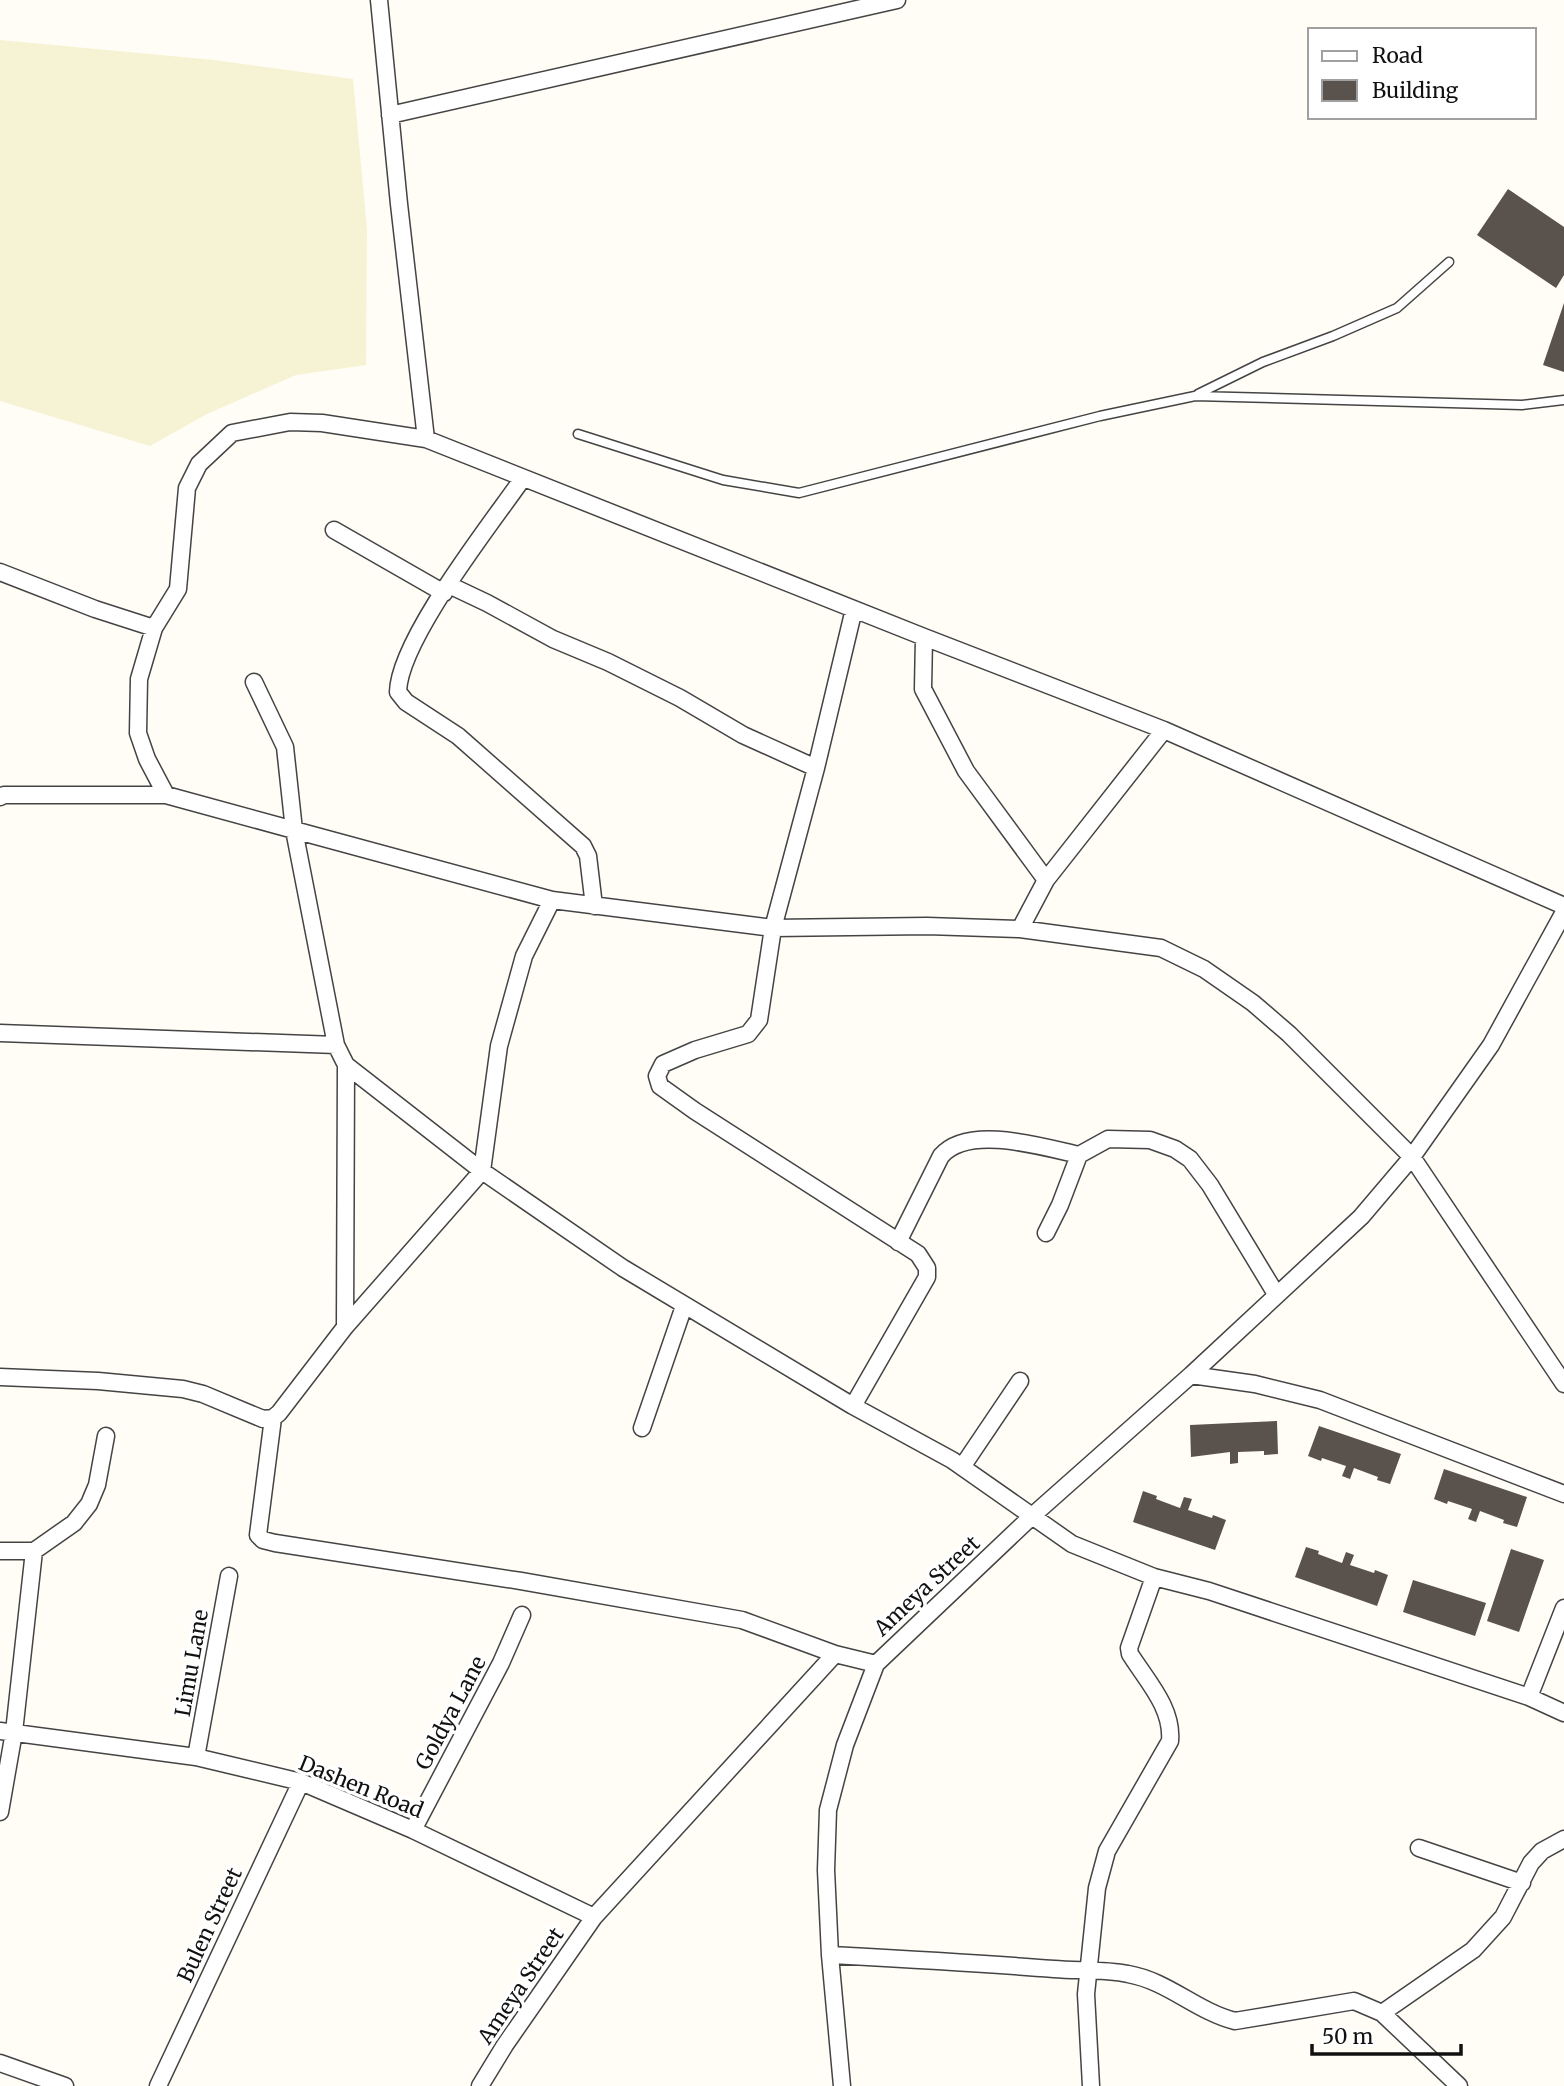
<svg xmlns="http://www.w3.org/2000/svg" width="1564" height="2086" font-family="Merriweather,serif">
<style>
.farmland{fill:#f6f3d4}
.building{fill:#5a524d}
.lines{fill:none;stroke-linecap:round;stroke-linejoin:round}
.service-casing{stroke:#444;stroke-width:11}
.minor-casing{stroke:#444;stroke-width:19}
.service{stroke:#fff;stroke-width:8}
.minor{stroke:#fff;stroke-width:16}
.labels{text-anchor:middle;stroke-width:7;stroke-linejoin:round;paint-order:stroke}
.street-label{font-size:21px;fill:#111;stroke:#fff}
</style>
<rect width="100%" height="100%" fill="#fffdf5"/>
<!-- farmland -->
<path class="farmland" d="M0,40L214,60L353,79L367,229L366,365L296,375L207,414L150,446L0,401Z"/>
<!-- building -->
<path class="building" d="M1508,189L1564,227V275L1556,288L1477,235Z
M1564,303V372L1543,365Z
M1277,1421L1278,1454L1264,1455V1451L1238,1452V1463L1230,1464V1452L1191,1457L1190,1425Z
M1319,1426L1401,1454L1390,1484L1377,1480L1378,1477L1354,1468L1350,1479L1342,1476L1346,1466L1322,1458L1321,1461L1308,1456Z
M1444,1469L1527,1497L1517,1527L1503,1523L1504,1520L1480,1511L1476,1522L1468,1519L1472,1509L1448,1501L1447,1504L1434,1499Z
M1143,1491L1157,1496L1156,1499L1180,1508L1184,1497L1192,1499L1188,1510L1212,1518L1213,1515L1226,1520L1215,1550L1133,1522Z
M1306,1547L1319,1551L1318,1554L1342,1563L1346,1552L1354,1555L1350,1565L1374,1573L1375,1570L1388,1575L1377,1606L1295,1577Z
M1511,1549L1544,1560L1519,1632L1487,1621Z
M1413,1580L1486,1603L1475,1636L1403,1612Z"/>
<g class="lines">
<!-- service casing -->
<g class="service-casing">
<path id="service" d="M1198,394L1263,362L1333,336L1397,308L1449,262
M578,434L723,480L799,493L1100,416L1195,396L1522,405L1564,400"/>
</g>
<!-- minor casing -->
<g class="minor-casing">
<path id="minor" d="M379,0L399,204L426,439L924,637L1164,730L1564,906
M390,115L897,0
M523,478C491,524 399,640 398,692L406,702L458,736L583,846L588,856L594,906
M334,530L444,593
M0,572L95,609L154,628
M449,585L487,603L553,639L608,662L680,698L743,735L816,768
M924,637L923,689L966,771L1046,880
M166,795L147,759L138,733L139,679L154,628L178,589L187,488L199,464L232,433L290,422L322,423L426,439
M0,797L4,795H166L294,830L285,747L254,682
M1020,929L1046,880L1164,730
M0,1033L336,1045
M1046,1233L1060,1205L1079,1155
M898,1242L941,1156C968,1124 1043,1147 1079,1155L1108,1139L1150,1140L1175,1149L1190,1159L1210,1185L1276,1294
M345,1327L346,1065
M1191,1375L1255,1384L1320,1400L1564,1494
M0,1377L98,1381L183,1389L203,1394L263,1419L273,1418L279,1413L345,1327L482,1171L499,1046L524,956L552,900
M1564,1384L1412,1157L1289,1034L1253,1003L1204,969L1161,948L1020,929L927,926L773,928L552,900L294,830L336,1045L346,1065L482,1171L623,1268L853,1406L952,1460L1072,1544L1154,1577L1209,1591L1529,1697L1564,1713
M853,1406L927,1277V1268L918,1254L695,1111L660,1086L657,1076L663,1064L695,1050L748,1034L759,1020L773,928L816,768L854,609
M273,1418L258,1535L263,1540L275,1543L521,1581L742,1620L835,1654
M642,1428L684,1306
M962,1467L1020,1381
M0,1551H34L74,1523L89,1504L97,1485L106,1436
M1529,1697L1564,1608
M0,1731L196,1757L301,1782L413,1830L594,1917
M196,1757L229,1576
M0,1812L14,1732L34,1551
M413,1830L501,1663L522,1615
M1419,1848L1522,1883
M830,1955C904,1959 979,1963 1054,1969C1078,1971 1104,1969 1128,1974C1168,1981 1196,2011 1235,2021L1354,2001L1382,2013L1459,2086
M1382,2013L1473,1950L1503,1917L1531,1863L1542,1851L1564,1839
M0,2063L65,2086
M158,2086L301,1782
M480,2086L505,2045L594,1917L835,1654L876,1664
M842,2086L830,1955L826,1870L828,1810L845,1745L876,1664L1031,1517L1191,1375L1361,1217L1412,1157L1491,1045L1564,912
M1091,2086L1086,1994L1097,1888L1107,1851L1170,1741C1173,1708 1147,1681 1130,1654L1129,1648L1154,1577"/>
</g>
<!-- service -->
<use href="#service" class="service"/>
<!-- minor -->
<use href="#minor" class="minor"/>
</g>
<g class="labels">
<!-- street labels -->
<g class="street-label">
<text transform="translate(927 1586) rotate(-43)" y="7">Ameya Street</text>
<text transform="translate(192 1663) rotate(-80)" y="7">Limu Lane</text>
<text transform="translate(451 1713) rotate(-62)" y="7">Goldya Lane</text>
<text transform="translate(361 1787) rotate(22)" y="7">Dashen Road</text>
<text transform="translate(210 1925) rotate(-65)" y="7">Bulen Street</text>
<text transform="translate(521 1986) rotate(-56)" y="7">Ameya Street</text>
</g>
</g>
<!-- legend -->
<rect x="1308" y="28" width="228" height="91" fill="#ffffff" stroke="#a0a0a0" stroke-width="2"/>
<rect x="1322" y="51" width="35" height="10" fill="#ffffff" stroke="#a0a0a0" stroke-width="2"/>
<text x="1372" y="63" font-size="21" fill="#111111">Road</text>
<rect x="1322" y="80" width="35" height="21" fill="#5a524d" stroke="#a0a0a0" stroke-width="2"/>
<text x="1372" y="98" font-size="21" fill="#111111">Building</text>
<!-- scale -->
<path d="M1312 2044v10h149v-10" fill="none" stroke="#111111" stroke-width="3.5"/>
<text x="1322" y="2044" font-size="21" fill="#111111" stroke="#ffffff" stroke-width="5" paint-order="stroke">50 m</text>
</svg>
